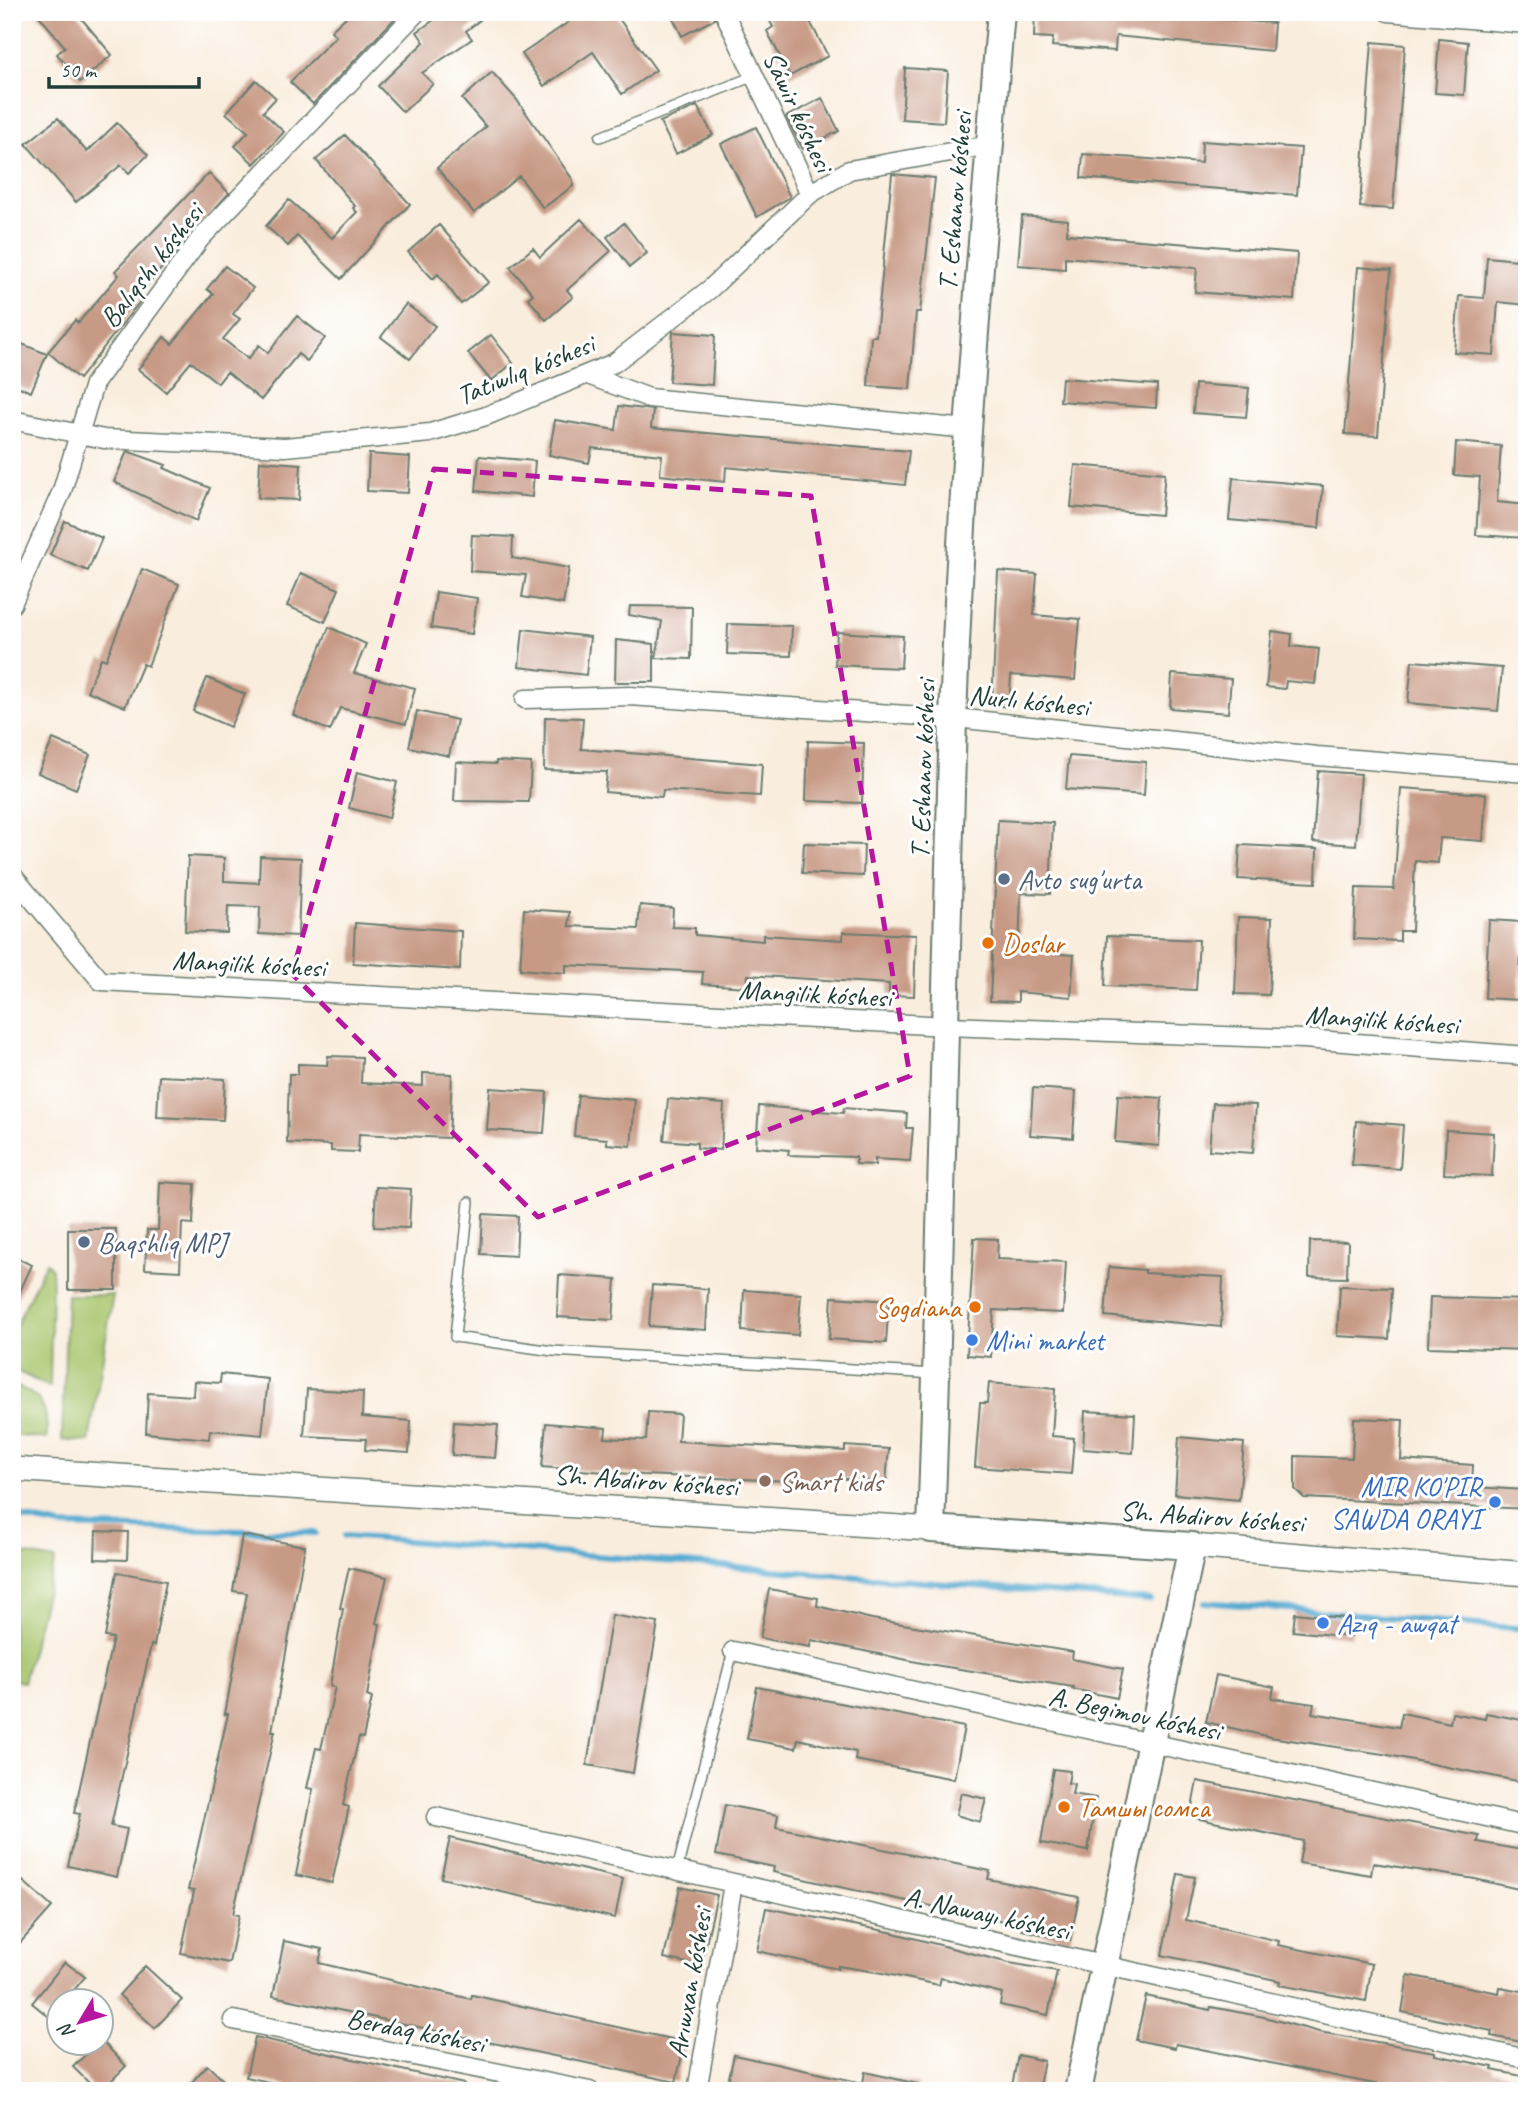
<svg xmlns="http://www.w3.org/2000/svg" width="1539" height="2103" font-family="Caveat,sans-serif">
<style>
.green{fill:#a7c56c;stroke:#638150;stroke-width:2}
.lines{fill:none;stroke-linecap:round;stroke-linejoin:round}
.stream{stroke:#56abd2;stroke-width:6}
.building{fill:#c79a85}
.service-casing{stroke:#6b7b6f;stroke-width:12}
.minor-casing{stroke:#6b7b6f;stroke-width:21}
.tertiary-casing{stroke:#6b7b6f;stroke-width:26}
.secondary-casing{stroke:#6b7b6f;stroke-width:30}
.service{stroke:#fff;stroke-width:9}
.minor{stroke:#fff;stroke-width:18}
.tertiary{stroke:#fff;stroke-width:23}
.secondary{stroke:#fff;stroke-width:26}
.marked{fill:none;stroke:#b5179e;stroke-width:5;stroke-dasharray:14 9;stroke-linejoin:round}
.service-dot{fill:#5c6f8a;stroke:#fff;stroke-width:2.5}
.food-dot{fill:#e8710a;stroke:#fff;stroke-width:2.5}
.shop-dot{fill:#3f7fe0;stroke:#fff;stroke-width:2.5}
.education-dot{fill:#8d6e63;stroke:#fff;stroke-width:2.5}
.labels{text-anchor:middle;stroke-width:6;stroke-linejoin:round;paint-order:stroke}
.street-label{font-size:28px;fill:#1f3d34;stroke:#fff}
.service-label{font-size:28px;fill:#4e5e75;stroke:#fff;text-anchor:start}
.food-label{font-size:28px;fill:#c56008;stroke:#fff;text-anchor:start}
.shop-label{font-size:28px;fill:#366cbe;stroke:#fff;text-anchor:start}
.education-label{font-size:28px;fill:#785e54;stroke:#fff;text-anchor:start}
</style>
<rect width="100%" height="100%" fill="#fff"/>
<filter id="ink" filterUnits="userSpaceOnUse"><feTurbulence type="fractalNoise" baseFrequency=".0143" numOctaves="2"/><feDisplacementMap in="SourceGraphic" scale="14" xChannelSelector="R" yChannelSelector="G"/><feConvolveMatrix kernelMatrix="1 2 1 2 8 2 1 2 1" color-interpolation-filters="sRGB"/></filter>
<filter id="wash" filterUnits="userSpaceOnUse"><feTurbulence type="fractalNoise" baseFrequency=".00686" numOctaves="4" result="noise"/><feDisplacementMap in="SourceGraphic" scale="28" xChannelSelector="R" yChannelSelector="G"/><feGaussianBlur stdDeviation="1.57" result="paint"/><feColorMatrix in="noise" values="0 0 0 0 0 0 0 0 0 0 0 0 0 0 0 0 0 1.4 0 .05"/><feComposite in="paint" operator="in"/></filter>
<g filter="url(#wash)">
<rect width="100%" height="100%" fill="#f9eddd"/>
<!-- green -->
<path class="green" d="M46,1262L52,1269L50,1387L12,1369V1334Z
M67,1295H113L89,1442L62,1440Z
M12,1384C44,1398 47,1405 47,1439L12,1435Z
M17,1553L55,1560L23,1682L12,1680V1575Z"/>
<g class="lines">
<!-- stream -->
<path class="stream" d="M12,1516L61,1526L316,1533
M345,1536L1150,1600
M1204,1602L1527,1629"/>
</g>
<g id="blocks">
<!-- building -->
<path class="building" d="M36,12H76L112,55L80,82L57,54L65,47Z
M351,12H401L313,104L290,82L336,36L331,31Z
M445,12H490L466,31L472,39L422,73L433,84L403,112L378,86L424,42L417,32Z
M564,12H614L656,70L622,94L593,52L544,86L522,54L570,21Z
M670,12H713L715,19L682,36Z
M765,12H805L828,56L790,76L767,31L773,27Z
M1035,12H1109L1274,23L1272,51L1116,36L1115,51L1052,46L1053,38L1034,37Z
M1439,39L1468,42L1464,95L1435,93Z
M1372,42L1405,45L1393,209L1360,207Z
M905,68L948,71L944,122L902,119Z
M492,72L517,100L573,180V186L543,208L519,176L474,213L437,168L486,127L462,99Z
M256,80L276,98L263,112L284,132L254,164L235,146L248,132L226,113Z
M822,98L839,131L803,149L786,117Z
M697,106L713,135L676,154L660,122Z
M58,118L87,152L117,123L148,155L129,173L121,165L76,202L26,144Z
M756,127L790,197L757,217L721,144Z
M345,135L410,204L341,279L297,236L288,246L266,226L289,200L332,238L357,212L353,208L355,206L316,160Z
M1202,141L1301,148L1297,195L1081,178L1083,154L1201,163Z
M209,173L229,193L136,297L140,301L79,379L48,352L75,320L78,323L119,275L115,271Z
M892,174L935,178L920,312H916L910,389L868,386L871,336H876Z
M1022,216L1068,220L1067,234L1297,253L1294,300L1195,292L1197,268L1065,257V269L1018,265Z
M581,219L611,251L567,290L573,297L546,320L528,298L533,294L510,267L533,248L540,257Z
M624,223L647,253L630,267L607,237Z
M439,225L489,282L461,304L438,274L433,279L408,252Z
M1487,257L1527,261V305L1498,302L1494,355L1454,352L1459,296L1484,298Z
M225,266L253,288L233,314L240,319L223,339L248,359L259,345L268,353L297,316L325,338L307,361L298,354L261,400L227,372L218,383L191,362L166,392L138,369L164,337L172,344L213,294L207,289Z
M1358,267L1391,270L1378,436L1345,434Z
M406,304L435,326L410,359L381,337Z
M673,332L715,335L712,385L669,382Z
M491,335L513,363L491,381L468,353Z
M12,340L47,354L31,392L12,384Z
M1062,378L1157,385L1156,408L1060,401Z
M1195,384L1249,388L1246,417L1193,413Z
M619,406L653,410L651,428L909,451L905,485L726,467L725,482L660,475L662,455L592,448L589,463L549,455L555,420L616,430Z
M1456,442L1501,446L1497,502L1527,505V538L1476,535L1480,477L1454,475Z
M127,451L166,465L164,468L210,488L196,521L114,482Z
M369,454L410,457L408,493L367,491Z
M479,456L535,461L532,497L476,491Z
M260,461L301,464L299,500L258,498Z
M1075,465L1165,473L1161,515L1071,507Z
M1233,478L1323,486L1319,528L1229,520Z
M65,521L102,538L88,571L50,555Z
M472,535L513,537L512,558L569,568L563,604L522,597L526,575L470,571Z
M142,569L179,584L148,666L143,664L125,707L87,691L101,658L106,660Z
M998,571L1037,574L1034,615L1080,619L1075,680L1011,675L1009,707L992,705Z
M301,573L339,589L325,622L287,606Z
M436,592L477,598L472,634L431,628Z
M630,606L692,607L691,659L656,658L662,621L629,615Z
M728,624L792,626L791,656L727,654Z
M329,627L366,644L354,673L415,688L406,724L340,708L330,731L293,715Z
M523,629L590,637L586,675L519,667Z
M1272,631L1292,634L1291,646L1319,649L1315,684L1286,681L1285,689L1266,687Z
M837,632L903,636L901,668L835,665Z
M616,640L654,644V682H615Z
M1412,661L1502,668L1498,711L1408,703Z
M1172,674L1231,679L1228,713L1170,708Z
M207,678L245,694L230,727L193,711Z
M417,711L457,720L449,756L409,747Z
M545,717L583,718L581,749L762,764L760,796L663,790L662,797L605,792L607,772L544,770Z
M53,739L90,755L76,789L38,773Z
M808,741L864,743L862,803L806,801Z
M1069,756L1146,762L1144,795L1066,789Z
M496,761L531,763L529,802L454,801L456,762L496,764Z
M1318,771L1361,774L1356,845L1313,842Z
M357,772L397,782L389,818L349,808Z
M1401,788L1486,794L1483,841L1440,838L1438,863L1415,861L1412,931H1400V941L1354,939L1356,888L1394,889Z
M998,820L1053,823L1050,894L1021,893L1019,951L1074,955L1071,997L1018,992V1002L990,1001Z
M804,843L864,845L863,876L802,873Z
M1240,845L1317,849L1316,883L1238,879Z
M188,856L224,858V881L259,883L260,856L301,858L298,936L259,934L260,907L228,906L227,933L185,931Z
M640,905L673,908L672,927L695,928V935L763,941V935L843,940V932L916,935L914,996L889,995V984L748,975L747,987L702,984L703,972L566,965V973L520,969L524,909L570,912L569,926L638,929Z
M1238,917L1272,918L1269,995L1235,994Z
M1489,920L1522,922L1519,1000L1485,998Z
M355,923L461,931L460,970L353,963Z
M1107,936L1199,940L1196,990L1105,986Z
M328,1056L362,1057L361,1083L423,1086V1073L452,1074L449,1138L359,1134L358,1152L331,1151V1145L287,1143L289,1074H298V1064L327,1065Z
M159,1076L225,1079L223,1120L157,1117Z
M490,1088L547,1092L544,1133L487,1130Z
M1033,1088L1076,1091L1073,1138L1030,1135Z
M578,1095L635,1100L631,1146L607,1144V1139L574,1136Z
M1118,1095L1162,1098L1159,1146L1115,1142Z
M668,1099L724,1104L721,1150L697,1148V1143L664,1140Z
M1213,1103L1256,1105L1253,1153L1209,1150Z
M759,1106L843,1113L844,1108L907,1113L906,1128H913L910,1161L875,1159V1165L856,1164V1157L788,1155L789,1150L756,1147Z
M1356,1121L1403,1125L1400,1169L1352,1165Z
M1446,1130L1494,1133L1492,1176L1444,1174Z
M160,1182L195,1184L193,1224L182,1223L180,1271L145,1269L147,1230H158Z
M376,1187L411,1189L409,1228L374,1227Z
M483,1214L518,1216L516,1256L481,1254Z
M68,1229H116V1290H68Z
M974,1238L998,1239L997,1259L1066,1262L1063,1313L994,1310L991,1357L967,1355Z
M1310,1241L1348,1242L1347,1278L1309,1277Z
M12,1256L32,1265L12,1309Z
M1109,1267L1145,1270V1273L1223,1277L1221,1327L1105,1316Z
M559,1275L616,1279L613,1320L557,1317Z
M652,1285L708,1289L706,1330L649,1326Z
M1340,1286L1392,1288L1389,1339L1337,1336Z
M744,1290L801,1294L798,1335L742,1331Z
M832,1297L889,1301L886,1343L829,1339Z
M1430,1297L1527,1300V1350L1428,1347Z
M221,1374L268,1379L262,1435L210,1430L209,1439L146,1433L148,1393L193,1396L194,1381L220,1383Z
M989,1383L1055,1389L1052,1436L1074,1438L1071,1474L975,1467L980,1403H987Z
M307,1389L363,1392L362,1417L411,1421L409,1453L365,1450L366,1439L304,1436Z
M1085,1411L1135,1414L1133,1453L1083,1449Z
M648,1412L680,1414L678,1441L845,1451V1446L889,1449L886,1482L819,1477V1482L643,1475L542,1467L546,1423L606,1428L605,1438L646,1440Z
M1354,1418L1403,1420L1401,1460L1473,1465L1472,1487L1527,1490V1509L1304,1498L1295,1489V1456L1352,1458Z
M454,1422L498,1425L495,1458L452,1455Z
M1179,1437L1244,1443L1239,1500L1175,1494Z
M96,1531L128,1532L127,1560L95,1559Z
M242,1535L305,1546L272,1731H275L233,1914L239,1915L229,1963L181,1953L194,1891L188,1890L228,1714H225L247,1593L233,1591Z
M349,1568L387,1577L376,1623L380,1624L367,1696L372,1698L363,1738L359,1737L343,1805L349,1807L332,1883L296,1875L313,1789L307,1788L316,1748L321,1749L335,1687L330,1686L343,1609L340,1608Z
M117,1572L166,1581L154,1646L151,1645L111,1826L127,1829L117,1877L68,1866L80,1814L74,1813L113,1638L105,1637Z
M769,1589L818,1598L817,1606L872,1619L1073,1652L1072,1659L1123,1669L1117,1698L1072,1689L1073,1687L922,1663L811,1640L810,1647L760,1638Z
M1295,1613L1353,1619L1351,1637L1293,1631Z
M612,1615L658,1623L633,1773L587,1765Z
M1216,1675L1274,1687L1272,1698L1314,1704L1312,1713L1399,1727L1402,1713L1450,1723L1452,1713L1485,1719L1486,1713L1527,1721V1783L1383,1754L1270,1737L1206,1722Z
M757,1687L964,1727L954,1779L855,1760L856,1752L798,1739L796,1748L747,1739Z
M1053,1769L1070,1771L1068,1783L1074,1784L1072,1794L1096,1798L1088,1851L1041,1843Z
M1197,1781L1479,1836L1478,1842L1527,1851V1891L1475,1879L1373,1863L1371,1875L1299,1863L1303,1841L1190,1817Z
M961,1793L986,1799L980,1822L956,1815Z
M725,1805L778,1815L776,1827L990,1871L988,1879L1079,1897L1070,1940L1022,1930L1023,1925L830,1885L773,1872L774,1867L716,1855Z
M450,1838L623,1879L615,1918L441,1878Z
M1178,1874L1195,1877L1186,1920L1279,1941L1278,1945L1372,1964L1366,2001L1279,1985L1280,1981L1162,1955Z
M23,1881L52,1907L12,1952V1893Z
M680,1887L717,1895L701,1966L664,1958Z
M766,1908L890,1932L1009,1963L1057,1971L1048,2015L1000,2005L1002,1993L941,1978L939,1985L882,1973L838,1966V1969L757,1951Z
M284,1941L322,1949L319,1963L471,1999L472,1995L685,2042L676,2082L273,1996Z
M65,1962L85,1977L65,2001H60V2026L32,2003Z
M145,1966L182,2000L155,2028L119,1995Z
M1408,1975L1499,1993L1500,1987L1527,1992V2043L1491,2036L1492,2031L1402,2012Z
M1146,1996L1210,2010L1211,2007L1264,2017L1319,2032L1435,2052V2055L1493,2067L1492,2070L1527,2077V2091H1409L1176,2044L1175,2048L1136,2040Z
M255,2037L464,2084L463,2091H312L246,2077Z
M97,2043H104L126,2066L101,2091H97L73,2067Z
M734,2055L863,2083L865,2072L918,2084L917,2091H726Z
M1018,2055L1044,2061L1038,2091H1011Z
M207,2065L235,2091H184Z"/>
</g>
</g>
<g filter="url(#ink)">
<use href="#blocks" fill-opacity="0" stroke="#6b7b6f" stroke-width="2"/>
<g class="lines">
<!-- service casing -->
<g class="service-casing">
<path id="service" d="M600,137L754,76
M469,1202L455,1337L553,1351L935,1374
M677,1870L733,1651"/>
</g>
<!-- minor casing -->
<g class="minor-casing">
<path id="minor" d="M724,12L810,194
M1388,12L1527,24
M588,375L649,398L968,429
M12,420L104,439L285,447L430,433L486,416L614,363L710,289L810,194L849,170L990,145
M12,604L62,491L94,384L200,239L417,12
M525,699L630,696L965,719L1317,756L1527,773
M12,875L101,981L947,1026L1304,1039L1527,1056
M733,1651L1527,1826
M436,1817L1527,2059
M233,2020L590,2091
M697,2091L733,1884"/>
</g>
<!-- tertiary casing -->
<g class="tertiary-casing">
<path id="tertiary" d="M12,1469L931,1529
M1192,1546L1527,1574"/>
</g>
<!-- secondary casing -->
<g class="secondary-casing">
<path id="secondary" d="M1001,12C981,248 961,484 953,720C945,990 941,1259 931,1529L1192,1546L1078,2091"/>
</g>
<!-- service -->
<use href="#service" class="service"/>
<!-- minor -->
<use href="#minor" class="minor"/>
<!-- tertiary -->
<use href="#tertiary" class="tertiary"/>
<!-- secondary -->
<use href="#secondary" class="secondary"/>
</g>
</g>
<!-- marked area -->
<path class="marked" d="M434,469L811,496L910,1076L538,1217L292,974Z"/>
<!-- markers -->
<g class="service-dot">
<circle cx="1004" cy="879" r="7"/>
<circle cx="84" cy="1242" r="7"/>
</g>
<g class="food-dot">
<circle cx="988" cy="943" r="7"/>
<circle cx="975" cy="1307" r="7"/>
<circle cx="1064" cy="1807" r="7"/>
</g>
<g class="shop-dot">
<circle cx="972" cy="1340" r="7"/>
<circle cx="1495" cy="1502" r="7"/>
<circle cx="1323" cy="1623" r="7"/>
</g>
<circle class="education-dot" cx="765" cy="1481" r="7"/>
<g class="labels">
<!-- street labels -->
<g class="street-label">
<text transform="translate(799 111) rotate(65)" y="10">Sáwir kóshesi</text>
<text transform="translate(954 201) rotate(-85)" y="10">T. Eshanov kóshesi</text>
<text transform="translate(151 265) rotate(-52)" y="10">Balıqshı kóshesi</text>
<text transform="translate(525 369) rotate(-22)" y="10">Tatıwlıq kóshesi</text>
<text transform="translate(1029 700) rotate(6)" y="10">Nurlı kóshesi</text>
<text transform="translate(922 769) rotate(-88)" y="10">T. Eshanov kóshesi</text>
<text transform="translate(249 963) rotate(3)" y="10">Mangilik kóshesi</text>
<text transform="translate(815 993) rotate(3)" y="10">Mangilik kóshesi</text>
<text transform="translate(1382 1019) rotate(4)" y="10">Mangilik kóshesi</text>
<text transform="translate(646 1480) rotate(4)" y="10">Sh. Abdirov kóshesi</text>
<text transform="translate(1212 1516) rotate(4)" y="10">Sh. Abdirov kóshesi</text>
<text transform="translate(1135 1713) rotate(12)" y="10">A. Begimov kóshesi</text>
<text transform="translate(987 1913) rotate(12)" y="10">A. Nawayı kóshesi</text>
<text transform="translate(689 1983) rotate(-80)" y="10">Arıwxan kóshesi</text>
<text transform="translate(416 2030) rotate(11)" y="10">Berdaq kóshesi</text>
</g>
<!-- service labels -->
<g class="service-label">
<text x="1018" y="889">Avto sug'urta</text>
<text x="98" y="1252">Baqshlıq MPJ</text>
</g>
<!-- food labels -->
<g class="food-label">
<text x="1002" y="953">Doslar</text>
<text x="961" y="1317" text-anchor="end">Sogdiana</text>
<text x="1078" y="1817">Тамшы сомса</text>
</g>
<!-- shop labels -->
<g class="shop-label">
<text x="986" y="1350">Mini market</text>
<text x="1481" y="1496" text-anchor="end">MIR KO'PIR<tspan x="1481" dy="32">SAWDA ORAYI</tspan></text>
<text x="1337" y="1633">Azıq - awqat</text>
</g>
<!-- education labels -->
<g class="education-label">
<text x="779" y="1491">Smart kids</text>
</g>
</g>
<!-- margin -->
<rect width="1539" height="2103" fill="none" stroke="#fff" stroke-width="42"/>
<!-- north arrow -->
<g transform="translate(80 2022) rotate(232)"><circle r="33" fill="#ffffff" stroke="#a5b1ae" stroke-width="2"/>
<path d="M0-5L12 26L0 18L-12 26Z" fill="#b5179e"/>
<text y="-10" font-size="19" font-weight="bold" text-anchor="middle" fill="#1f3d34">N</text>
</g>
<!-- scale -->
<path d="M49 77v10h150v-10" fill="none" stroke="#1f3d34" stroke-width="3.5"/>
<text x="60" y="77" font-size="21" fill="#1f3d34" stroke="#ffffff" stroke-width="5" paint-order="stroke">50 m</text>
</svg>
